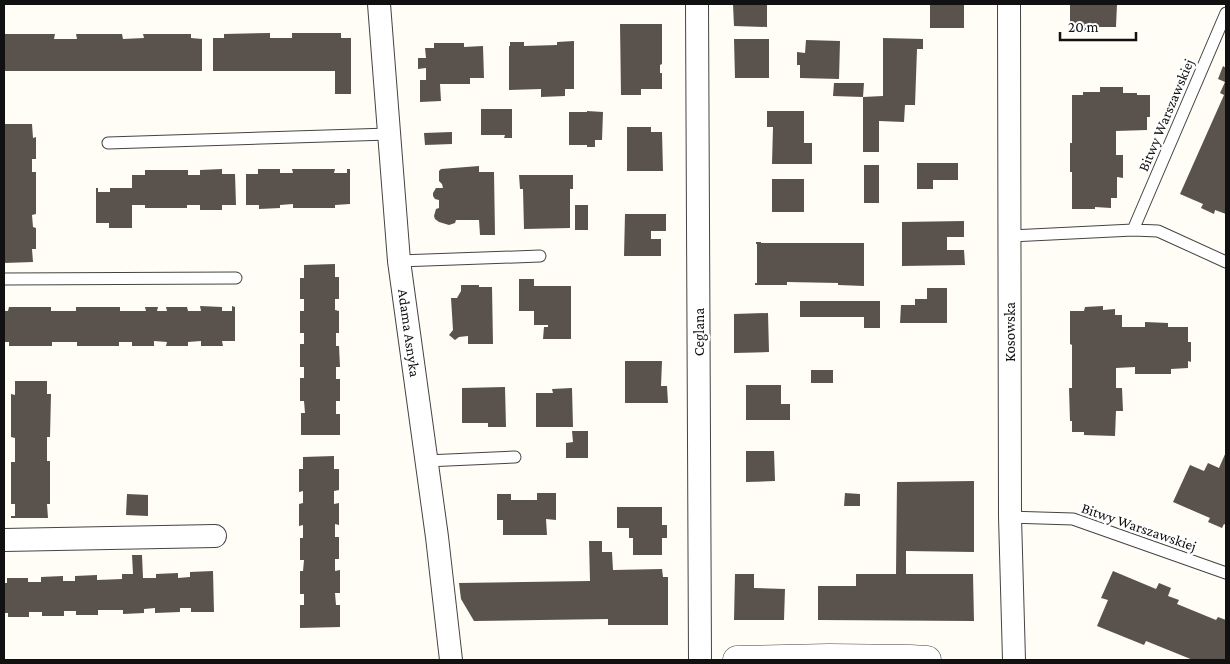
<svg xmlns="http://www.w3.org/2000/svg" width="1230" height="664" font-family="'Crimson Pro',serif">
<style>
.building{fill:#5a524d}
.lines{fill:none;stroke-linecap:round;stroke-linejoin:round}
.service-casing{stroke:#444;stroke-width:13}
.minor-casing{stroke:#444;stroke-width:24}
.tertiary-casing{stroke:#444;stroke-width:29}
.service{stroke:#fff;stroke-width:11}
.minor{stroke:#fff;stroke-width:22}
.tertiary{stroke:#fff;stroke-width:28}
.labels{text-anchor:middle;stroke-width:5;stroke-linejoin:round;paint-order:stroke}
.street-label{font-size:15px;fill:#111;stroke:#fff}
</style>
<rect width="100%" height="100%" fill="#fffdf5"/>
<!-- building -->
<path class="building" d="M733,4H767V27L734,26Z
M930,4H964V28H930Z
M1070,4H1117L1116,27H1096L1095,31H1070Z
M620,24H662V64L660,65V73H662V89H641V95H621Z
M270,33V38H292V33H341V38H351V94H335V71H213V38H224V34Z
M4,34H55L54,39H77L76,34H122L123,39L144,38L143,34H191V38L202,39V71H4Z
M883,38L923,39V49H917L915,105H905L904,122L879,121V152H863V97L883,96Z
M734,39H769V78H735Z
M806,40L840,41L839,79L800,78V65H797V52L805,53Z
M574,41V89H565V96L541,97V89L509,90V46H510V42H524V46L557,45V42Z
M434,43H464V47L483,46L484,78H470V84H440L441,101L420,102V80H426V68L418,69V58H426L425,48H434Z
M1223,66L1226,68V214L1215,210L1214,214L1201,208L1203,204L1180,194L1224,95L1220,93L1225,82L1218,79Z
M834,83H864L863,97L833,96Z
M1100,87H1123V93H1137V95H1150V117H1147V130L1116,131V155H1123V178L1117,177V198H1111V208L1095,207V209H1072V172H1070V143H1072V95H1083V92H1100Z
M481,109H512V138H504L505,135H481Z
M587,111L603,112L602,140H595V147H587V145H569V112H587Z
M767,111H804V143H812V164H772L773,127H767Z
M4,124H32L33,138L36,137V159H32V172H36V214L32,215L33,227L36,228V249H32L33,262L4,263Z
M627,127H651V132H662L663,171H627Z
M452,132V144L425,145L424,133Z
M917,163H958V180H933V189H917Z
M864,165H879V203H864Z
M479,166V172H494L495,235H480L479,220H456L455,223L449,225L439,222L435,219L434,216L436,209L439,208V200L435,199L433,196V193L436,188H443L442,184L439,181V171L441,169Z
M222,169V174H235L236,205H222V210H200V205H187V208H145V205H132V228H109V223H96V188H98V192H110V188H132V175H145V170H188V175H200V170Z
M258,169H280V173H293L292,169H335L334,173H347V169H350V204L335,205V208H293V204L280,205V208L259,209V205H246V174H258Z
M519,175H573V189H570V228L524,229L523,189H520Z
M772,179H804V212H772Z
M575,205H588V230H575Z
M625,214H666V231H651V239H661V256H624Z
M964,221V237H947V250H964L965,265L902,266V222Z
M756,242H761V243H864V286L838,285V283L787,282V285H755V283H757V244H756Z
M335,264V277H339V299H335V310L339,311V333H336V346H339L340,367H336V379H340V401H336V414H340V435H301V413H305L304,401H300V378H304V367H300V344H304V333H300V311H304V299H300V278H304V265Z
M519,279H534V286H571V339H543L544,327H548V325H534V311H519Z
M461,285H479V287H492L493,344H468V336L459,337L455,340L449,335L453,330L451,298H457L461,291Z
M927,288H947V323H900L901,305H915V299H927Z
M800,301H880V328H864V317H800Z
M200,306L222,307V311H232V306L235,307V341H222L223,346H201V341L188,342V346H166L167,342L154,341V346H132V342H119V346H77V342H52V346H9V342H4V311H8L9,307H51V311H76V307H120V311H146L145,307H158L157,311H167L166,307H187L188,311H201Z
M1103,306V310L1115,309V315H1122V327H1145V322L1168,323V327H1188V342H1191V362L1188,361V368L1171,369V374H1135V367L1116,368V388H1122L1123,411H1116L1115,436L1084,435V432H1072V421H1070L1069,388H1072V345L1070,344V311H1084L1085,307Z
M768,313L769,352L734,353V314Z
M625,361H662L661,386H667L668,403H625Z
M811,370H833V383H811Z
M15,381H47V394H51L50,437H47V461H50V504H47L48,518H11V516H15V504H11V462H15V438L11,437V394L15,395Z
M746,385H781V404H790V420H746Z
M505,387L506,427H488V423H462V388Z
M572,388L573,427H536V393H553L552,389Z
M572,431H588V458H566V443L573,442Z
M746,451H774L775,481L746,482Z
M1226,452V525L1224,524L1222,528L1208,522L1210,518L1173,502L1190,465L1204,471L1208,463L1219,468Z
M334,456V469H339V490L334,491V504L339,503V525L335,524V537H339V559H335V571L340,570V593H335L336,605H340V627L300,628V605H304V594H300V571H303L304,560H300V538H303V525L299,526V504L303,503V491L299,492V469H303V457Z
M974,481V552L906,551V574H973L974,621L818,620V586H856V574H896L897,482Z
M537,493H556V520L546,519L547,535H503V520H497V494H511V500H537Z
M845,493L860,494V506H844Z
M127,494L148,495V516L126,515Z
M617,507H662V525H667V538H662V555H633V538H629V528H617Z
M589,541H602V552H612L613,570L662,569L663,577H668V625H608V619L474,621L461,599L459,583L590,581Z
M132,555H142L143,578H156V574L178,573V578L190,577V572L213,571L214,612H191V608H180V612L155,613V608L144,609V613L123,614V610H98V615H76V611H64V616H42V612H29V617H8V613H4V583H7V578H28V582H41V577L63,576V581H75V576L97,575V580L122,579V574H133Z
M1113,571L1156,589L1159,583L1171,588L1168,596L1179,600L1177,604L1216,620L1218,617L1226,620V660H1193L1146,641L1144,645L1097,626L1108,600L1101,598Z
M735,574H754V588L785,589L784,620H734Z"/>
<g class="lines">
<!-- service casing -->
<g class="service-casing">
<path id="service" d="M108,143L389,134
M1133,230L1226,13
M1009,236L1133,230L1158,231L1226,262
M399,261L540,256
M4,279L236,278
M426,461L515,457
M1010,517L1073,519L1226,573"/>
</g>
<!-- minor casing -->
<g class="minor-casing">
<path id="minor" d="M379,4L399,261L437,537L451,660
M697,4L700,660
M1009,4L1010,517L1014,660
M4,540L215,536"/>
</g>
<!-- tertiary casing -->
<g class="tertiary-casing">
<path id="tertiary" d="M737,660L829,658L910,659L927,660"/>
</g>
<!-- service -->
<use href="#service" class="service"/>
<!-- minor -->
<use href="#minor" class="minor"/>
<!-- tertiary -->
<use href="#tertiary" class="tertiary"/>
</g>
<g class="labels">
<!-- street labels -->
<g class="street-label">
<text transform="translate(1166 115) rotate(-67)" y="5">Bitwy Warszawskiej</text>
<text transform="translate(699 332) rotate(-90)" y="5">Ceglana</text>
<text transform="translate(1010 332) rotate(-90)" y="5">Kosowska</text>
<text transform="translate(409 333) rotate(82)" y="5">Adama Asnyka</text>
<text transform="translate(1139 527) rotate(19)" y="5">Bitwy Warszawskiej</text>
</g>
</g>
<!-- border -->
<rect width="1230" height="664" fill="none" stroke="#111111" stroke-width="10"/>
<!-- scale -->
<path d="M1060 32v8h76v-8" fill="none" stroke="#111111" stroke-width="2.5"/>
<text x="1068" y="32" font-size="15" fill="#111111" stroke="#ffffff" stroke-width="4" paint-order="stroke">20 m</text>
</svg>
